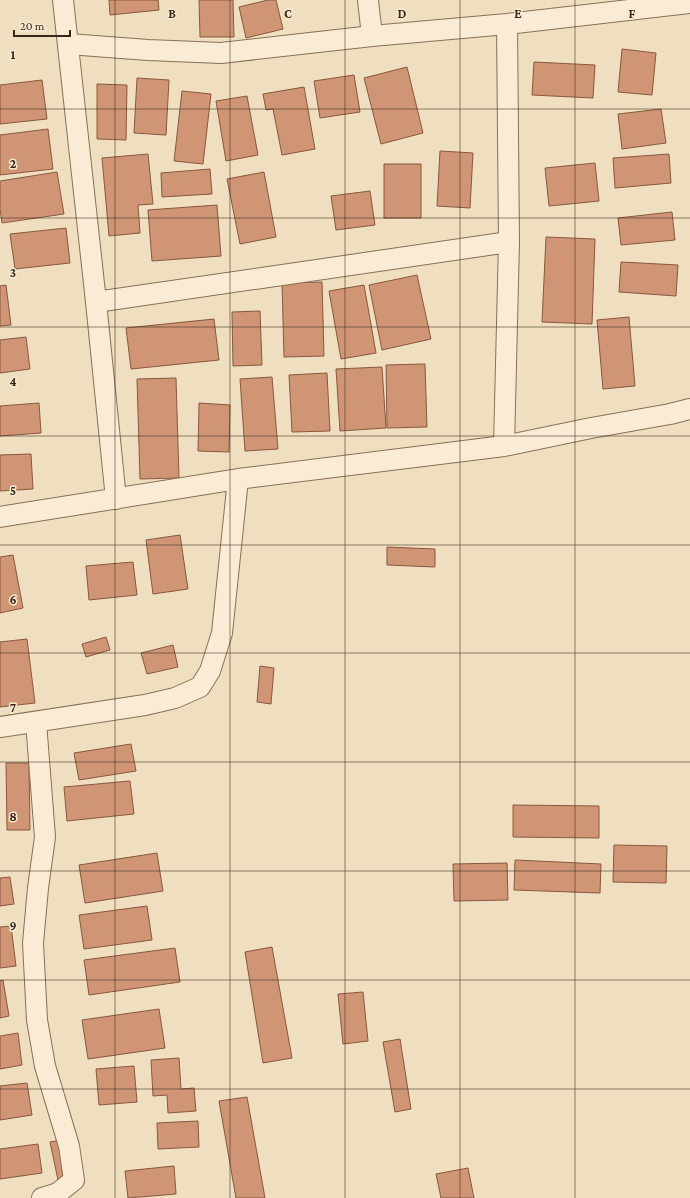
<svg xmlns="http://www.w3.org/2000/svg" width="690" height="1198" font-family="'Crimson Pro',serif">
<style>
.building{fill:#cf9575;stroke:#89573d}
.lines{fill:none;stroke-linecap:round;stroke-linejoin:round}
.street-casing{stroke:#896f58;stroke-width:22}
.street{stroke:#faecd4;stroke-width:20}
.grid{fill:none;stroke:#38281c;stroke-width:1;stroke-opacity:0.55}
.grid-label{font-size:13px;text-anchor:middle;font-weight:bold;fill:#38281c;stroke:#f6e9d0;stroke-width:3;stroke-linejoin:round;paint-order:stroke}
</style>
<rect width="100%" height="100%" fill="#efdfc0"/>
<!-- building -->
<path class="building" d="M109,0H158L159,10L110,15Z
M199,0H233L234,37H200Z
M268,0H276L283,29L246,38L239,7Z
M622,49L656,53L652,95L618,92Z
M534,62L595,65L593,98L532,95Z
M407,67L423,133L381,144L364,78Z
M354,75L360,112L320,118L314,81Z
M137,78L169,80L166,135L134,133Z
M42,80L47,119L0,124V85Z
M97,84L127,85L126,140L97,139Z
M304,87L315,149L282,155L273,109L266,110L263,94Z
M182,91L211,94L203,164L174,161Z
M247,96L258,155L226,161L216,101Z
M661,109L666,143L622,149L618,114Z
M48,129L53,169L0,175V135Z
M440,151L473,153L470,208L437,206Z
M148,154L153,204L138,205L140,233L109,236L102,158Z
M669,154L671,183L615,188L613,158Z
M595,163L599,201L549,206L545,168Z
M384,164H421V218H384Z
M210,169L212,194L162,197L161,173Z
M57,172L64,214L2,223L0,209V181Z
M264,172L276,237L240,244L227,179Z
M370,191L375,225L336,230L331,196Z
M217,205L221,256L152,261L148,210Z
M672,212L675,240L621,245L618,218Z
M66,228L70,263L15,269L10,234Z
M546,237L595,239L592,324L542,322Z
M621,262L678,265L676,296L619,292Z
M417,275L431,339L382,350L369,285Z
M322,282L324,356L284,357L282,283Z
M6,285L11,325L0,326V286Z
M364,285L376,353L341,359L329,291Z
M260,311L262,365L233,366L232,312Z
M629,317L635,386L603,389L597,320Z
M214,319L219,360L131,369L126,328Z
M26,337L30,369L0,373V340Z
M425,364L427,427L387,428L386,365Z
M382,367L386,428L340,431L336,369Z
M327,373L330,431L292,432L289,375Z
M272,377L278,449L245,451L240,379Z
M176,378L179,478L140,479L137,379Z
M39,403L41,433L0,436V406Z
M199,403L230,405L229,452L198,451Z
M31,454L33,489L0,491V455Z
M180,535L188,589L153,594L146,540Z
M387,547L435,549V567L387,565Z
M13,555L23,608L0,613V557Z
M133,562L137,595L89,600L86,566Z
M106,637L110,650L86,657L82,644Z
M27,639L35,703L0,707V642Z
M173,645L178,667L147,674L141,653Z
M260,666L274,668L271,704L257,702Z
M131,744L136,771L79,780L74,753Z
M6,763H29L30,830H7Z
M130,781L134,814L67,821L64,787Z
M513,805L599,806V838L513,837Z
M614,845L667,846L666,883L613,882Z
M157,853L163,891L85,903L79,865Z
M515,860L601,864L600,893L514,890Z
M507,863L508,900L454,901L453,864Z
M10,877L14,904L0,906V878Z
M147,906L152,940L84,949L79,915Z
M11,926L16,966L0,968V927Z
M272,947L292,1058L263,1063L245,952Z
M175,948L180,982L89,995L84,960Z
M3,980L9,1016L0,1018V981Z
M363,992L368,1041L343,1044L338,994Z
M159,1009L165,1048L88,1059L82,1020Z
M18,1033L22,1065L0,1069V1036Z
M400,1039L411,1109L395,1112L383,1042Z
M179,1058L181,1089L194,1088L196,1111L168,1113L167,1095L153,1096L151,1060Z
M134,1066L137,1102L99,1105L96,1069Z
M27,1083L32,1115L0,1120V1086Z
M247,1097L265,1198H236L219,1101Z
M198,1121L199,1147L158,1149L157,1123Z
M61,1140L69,1177L58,1180L50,1142Z
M38,1144L42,1173L0,1179V1149Z
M174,1166L176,1194L128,1198L125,1171Z
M468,1168L474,1198H441L436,1174Z"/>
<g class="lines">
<!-- street casing -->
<g class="street-casing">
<path id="street" d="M63,0L96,302L116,499
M368,0L372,36
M68,44L148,50L221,53L372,36L507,24L690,3
M96,302L509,242
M504,446L509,242L507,24
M0,517L238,479L504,446L591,428L670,414L690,409
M36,722L45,837L38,888L33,943L37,1020L45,1066L69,1146L74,1180L58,1193L42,1198
M0,727L145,705L175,698L200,687L210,671L222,633L238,479"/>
</g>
<!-- street -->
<use href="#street" class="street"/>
</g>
<!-- grid -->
<path class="grid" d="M115,0V1198M230,0V1198M345,0V1198M460,0V1198M575,0V1198M0,109H690M0,218H690M0,327H690M0,436H690M0,545H690M0,653H690M0,762H690M0,871H690M0,980H690M0,1089H690"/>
<g class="grid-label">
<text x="172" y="18">B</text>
<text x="288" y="18">C</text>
<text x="402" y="18">D</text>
<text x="518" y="18">E</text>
<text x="632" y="18">F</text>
<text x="13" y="59">1</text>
<text x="13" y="168">2</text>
<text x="13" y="277">3</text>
<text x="13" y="386">4</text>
<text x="13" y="495">5</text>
<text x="13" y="604">6</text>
<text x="13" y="712">7</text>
<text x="13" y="821">8</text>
<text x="13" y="930">9</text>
</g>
<!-- scale -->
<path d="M14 30v6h56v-6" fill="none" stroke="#38281c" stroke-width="2"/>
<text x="20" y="30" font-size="12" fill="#38281c" stroke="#f6e9d0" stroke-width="3" paint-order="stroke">20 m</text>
</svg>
